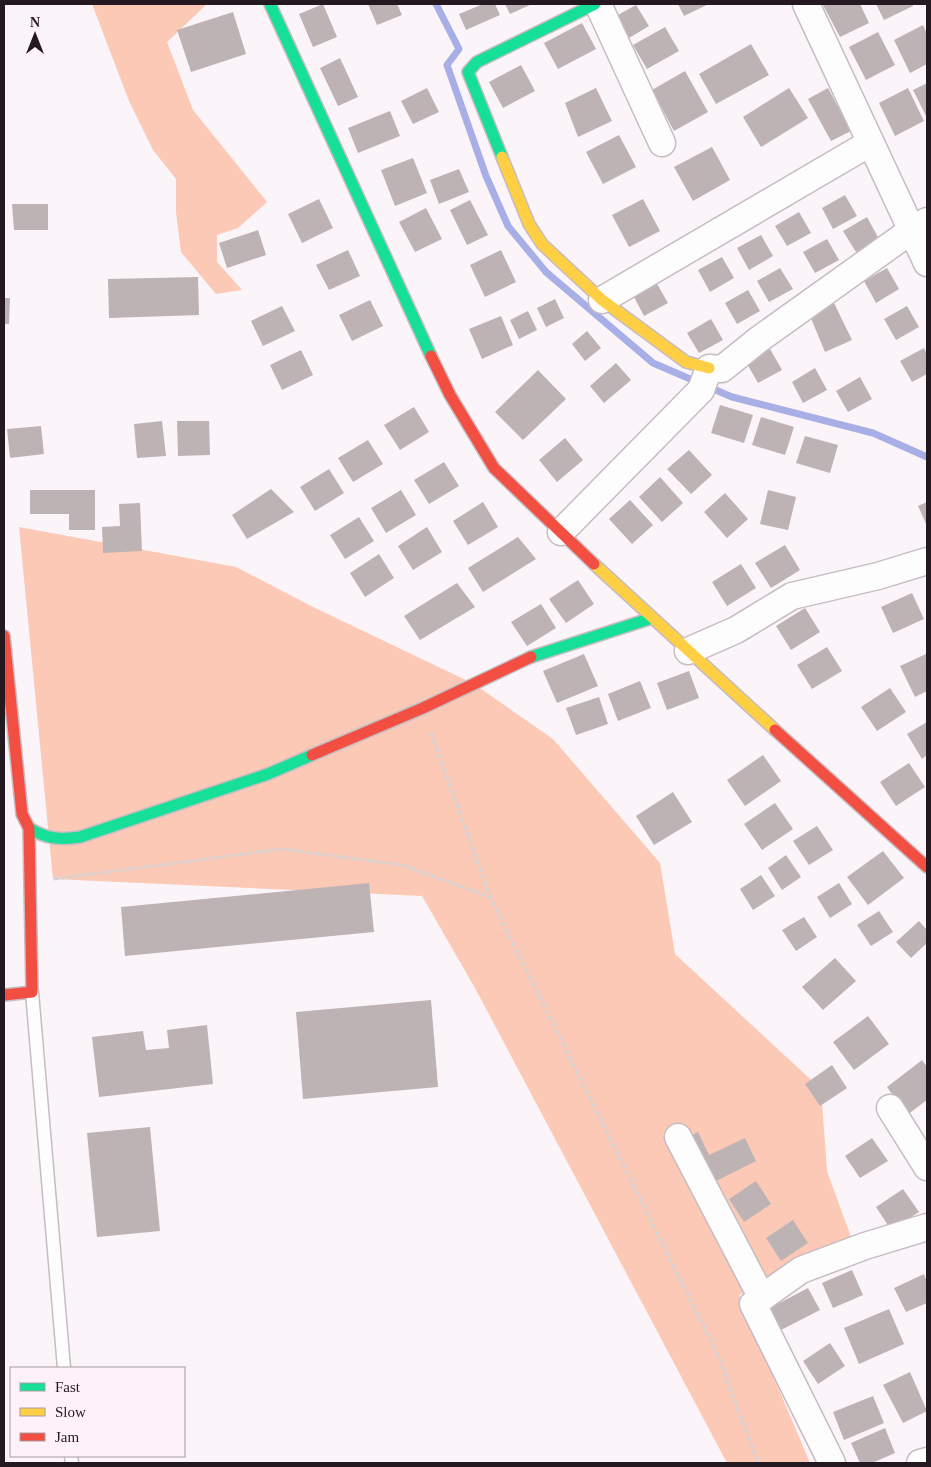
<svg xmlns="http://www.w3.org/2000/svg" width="931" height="1467" font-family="'Times New Roman',serif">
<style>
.forest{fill:#fbc9b6}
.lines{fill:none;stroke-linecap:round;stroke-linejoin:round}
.stream{stroke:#a8afe6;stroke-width:7}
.building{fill:#bdb3b5}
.lane-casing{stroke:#c6bcc2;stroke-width:15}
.street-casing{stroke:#c6bcc2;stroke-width:29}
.fast-casing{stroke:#c6bcc2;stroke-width:14}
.slow-casing{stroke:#c6bcc2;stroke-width:14}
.jam-casing{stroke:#c6bcc2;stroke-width:14}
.path{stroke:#d6d3d4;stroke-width:3;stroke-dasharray:5 2.5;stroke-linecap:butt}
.lane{stroke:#fefdfe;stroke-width:12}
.street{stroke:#fefdfe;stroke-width:26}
.fast{stroke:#16e098;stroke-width:11}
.slow{stroke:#ffcf43;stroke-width:11}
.jam{stroke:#f24e42;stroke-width:11}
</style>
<rect width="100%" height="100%" fill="#fbf4f8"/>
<!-- forest -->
<path class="forest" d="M92,4H207L167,42L193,110L267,202L238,228L217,235V262L242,290L216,294L181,252L176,212V179L153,150L129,101Z
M19,527L236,567L311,606L474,684L553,739L660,863L675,954L821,1089L827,1171L851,1237L739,1295L810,1463H727L475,988L422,896L53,879Z"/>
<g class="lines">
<!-- stream -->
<path class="stream" d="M436,4L459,49L447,65L486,176L508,226L546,272L653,363L732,397L873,433L927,457"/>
</g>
<!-- building -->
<path class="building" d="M323,4L337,37L313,47L299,14Z
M368,4H397L402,15L377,25Z
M483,4H495L500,15L466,30L459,14Z
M505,4H532L510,14Z
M678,4H709L684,16Z
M860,4L869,23L840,37L823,5Z
M876,4H912L913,6L884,20Z
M636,5L649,26L629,38L616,16Z
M233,12L246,54L191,72L177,30Z
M582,23L596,49L558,69L544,43Z
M923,25L927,34V64L910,73L894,40Z
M665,27L679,51L647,69L633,45Z
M878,32L895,65L866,80L849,47Z
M751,44L769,75L716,104L699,74Z
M340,58L358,97L338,106L320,68Z
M521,65L535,91L503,108L489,82Z
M685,71L708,112L674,131L652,90Z
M927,83V118L913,90Z
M427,88L439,112L413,124L401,101Z
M596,88L612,121L578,137L565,103Z
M789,88L808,118L761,147L743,117Z
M828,88L851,131L831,141L808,99Z
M908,88L924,121L895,136L879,103Z
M390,111L400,136L358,153L348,128Z
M619,135L636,167L603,184L586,152Z
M712,147L730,180L693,201L674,167Z
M413,158L427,193L395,206L381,170Z
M459,169L469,192L439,204L430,180Z
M845,195L857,216L833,229L822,208Z
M319,199L333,228L302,243L288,214Z
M643,199L660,231L629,247L612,215Z
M470,200L488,235L467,245L450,210Z
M12,204H48V230H14Z
M426,208L442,239L415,252L399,222Z
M799,212L811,233L787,246L775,226Z
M867,217L879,239L856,252L843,231Z
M258,230L266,255L227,268L219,243Z
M761,235L773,256L749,270L737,248Z
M827,239L839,260L815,273L803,252Z
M348,250L360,276L329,290L316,265Z
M501,250L516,282L485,297L470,265Z
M722,257L734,278L710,292L698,270Z
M780,268L793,289L769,302L757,281Z
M887,268L899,289L876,303L864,281Z
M198,277L199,315L109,318L108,279Z
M656,282L668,303L644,316L633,295Z
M748,290L760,311L737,324L725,303Z
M4,298H10L9,324H4Z
M555,299L564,318L546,327L537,308Z
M370,300L383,326L352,341L339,315Z
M834,303L852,340L825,352L810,316Z
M282,306L295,331L263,346L251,321Z
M907,306L919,327L896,340L884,319Z
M528,311L537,330L519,339L510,320Z
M501,316L513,345L482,359L469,329Z
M711,319L723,340L699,353L687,333Z
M587,331L601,348L585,361L572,344Z
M924,348L927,354V374L912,382L900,361Z
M770,349L782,370L758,383L746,362Z
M301,350L313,375L282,390L270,365Z
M616,363L631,380L604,403L590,386Z
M815,368L827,390L803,403L792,382Z
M538,370L566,399L523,440L495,412Z
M860,377L872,399L848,412L836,391Z
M720,405L753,415L744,443L711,433Z
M414,407L429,432L400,450L384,425Z
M761,417L794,427L785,455L752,445Z
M162,421L166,456L137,458L134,424Z
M177,421H209L210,455L178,456Z
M41,426L44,454L10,458L7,429Z
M805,436L838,445L830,473L796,463Z
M565,438L583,460L557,482L539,460Z
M368,440L383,464L353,482L338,458Z
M689,450L712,475L691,494L667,469Z
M444,462L459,486L429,504L414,480Z
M329,469L344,493L315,511L300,487Z
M660,477L683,503L662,522L639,497Z
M271,489L294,512L247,539L232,515Z
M30,490H95V530H69V514H30Z
M401,490L416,515L386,533L371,508Z
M768,490L796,497L788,530L760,524Z
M725,493L748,519L727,538L704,512Z
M630,500L653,525L632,544L609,519Z
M483,502L498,527L468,545L453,521Z
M927,502V526L918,506Z
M140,503L142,551L103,553L102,527L120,526L119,504Z
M359,517L374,541L345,559L330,535Z
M427,527L442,552L413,570L398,546Z
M518,537L536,559L483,592L468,568Z
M785,545L800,570L771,588L755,563Z
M379,554L394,578L365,597L350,573Z
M741,564L756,588L727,606L712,582Z
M578,580L594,604L566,623L549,599Z
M457,583L475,607L420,640L404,616Z
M912,593L924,619L893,633L881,607Z
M541,604L556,628L527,646L511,622Z
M805,608L820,632L791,650L776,626Z
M827,647L842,671L812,689L797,665Z
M584,654L598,686L557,703L543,671Z
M926,654L927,691L915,697L900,666Z
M689,671L699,698L667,710L657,683Z
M640,681L651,708L618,721L608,694Z
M890,688L906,712L877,731L861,707Z
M599,697L608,724L576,735L566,708Z
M927,722V755L922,759L907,734Z
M763,755L781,781L745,806L727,780Z
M909,763L925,787L896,806L880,782Z
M673,792L692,822L654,845L636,816Z
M775,803L793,829L762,850L744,824Z
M817,826L833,850L809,865L793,841Z
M883,851L904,878L868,905L847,877Z
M786,855L801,877L782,890L768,868Z
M761,875L775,896L753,910L740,889Z
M369,883L374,932L125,956L121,907Z
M839,883L852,904L830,918L817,897Z
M879,911L893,932L871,946L857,925Z
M804,917L817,937L796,951L782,930Z
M919,921L927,930V943L911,958L896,942Z
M835,958L856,981L823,1010L802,987Z
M431,1000L438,1087L303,1099L296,1012Z
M868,1016L889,1044L854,1070L833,1042Z
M207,1025L213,1084L99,1097L92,1037L143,1031L146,1050L169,1048L167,1030Z
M922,1060L927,1067V1100L907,1115L887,1087Z
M832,1065L847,1088L820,1106L805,1084Z
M150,1127L160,1231L97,1237L87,1133Z
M698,1132L709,1155L745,1138L756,1161L708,1185L685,1139Z
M872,1138L888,1161L860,1178L845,1156Z
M756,1181L771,1204L744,1222L729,1199Z
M903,1189L919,1212L891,1230L876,1207Z
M793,1220L808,1243L781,1261L766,1238Z
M852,1270L863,1295L833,1308L822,1283Z
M924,1274L927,1282V1303L906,1312L894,1288Z
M808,1288L820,1310L781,1330L770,1308Z
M889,1309L904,1344L859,1364L844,1328Z
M830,1343L845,1366L818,1384L803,1361Z
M910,1372L927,1411L903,1423L883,1385Z
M873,1396L884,1423L844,1440L833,1412Z
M885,1428L895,1453L872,1463H860L851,1443Z"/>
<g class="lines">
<!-- lane casing -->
<g class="lane-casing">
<path id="lane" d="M32,992L64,1368
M71,1456L72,1463"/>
</g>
<!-- street casing -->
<g class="street-casing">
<path id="street" d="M598,4L662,143
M806,4L927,263
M602,300L870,143
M561,532L701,390L709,368L722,369L758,340L912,230L927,221
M688,651L736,630L792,596L878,576L927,561
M890,1108L927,1167
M678,1137L762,1298
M832,1463L753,1304L801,1270L865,1246L927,1227
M920,1463L927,1461"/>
</g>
<!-- fast casing -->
<g class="fast-casing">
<path id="fast" d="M270,4L431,356
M502,157L468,72L477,62L595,4
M531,657L652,618
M29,828C46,839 61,840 80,837L268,774L312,755"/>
</g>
<!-- slow casing -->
<g class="slow-casing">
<path id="slow" d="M502,157L529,224L542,244L602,300L686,362L709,368
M594,564L775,730"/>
</g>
<!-- jam casing -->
<g class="jam-casing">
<path id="jam" d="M431,356L450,395L494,468L594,564
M4,636L22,814L29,828L32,992L4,995
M775,730L927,867
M312,755L423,708L531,657"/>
</g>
<!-- path -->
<path class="path" d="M431,733L490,896
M54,879L282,849L402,865L490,897L718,1355L758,1463"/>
<!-- lane -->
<use href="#lane" class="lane"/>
<!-- street -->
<use href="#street" class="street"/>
<!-- fast -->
<use href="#fast" class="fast"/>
<!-- slow -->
<use href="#slow" class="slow"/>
<!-- jam -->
<use href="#jam" class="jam"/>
</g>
<!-- border -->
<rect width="931" height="1467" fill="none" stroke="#241920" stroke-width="10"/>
<!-- legend -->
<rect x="10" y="1367" width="175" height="90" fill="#fef1f9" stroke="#a79ba2"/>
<rect x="20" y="1383" width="25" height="8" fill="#16e098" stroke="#a79ba2"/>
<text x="55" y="1392" font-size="15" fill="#241920">Fast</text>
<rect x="20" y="1408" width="25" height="8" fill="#ffcf43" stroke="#a79ba2"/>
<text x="55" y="1417" font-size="15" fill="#241920">Slow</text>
<rect x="20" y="1433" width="25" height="8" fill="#f24e42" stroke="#a79ba2"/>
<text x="55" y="1442" font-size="15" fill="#241920">Jam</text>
<!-- north arrow -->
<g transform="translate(35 35)" stroke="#fef1f9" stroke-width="4" paint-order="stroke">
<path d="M0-4L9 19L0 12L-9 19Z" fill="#241920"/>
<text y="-8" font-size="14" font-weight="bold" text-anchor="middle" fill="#241920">N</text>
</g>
</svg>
